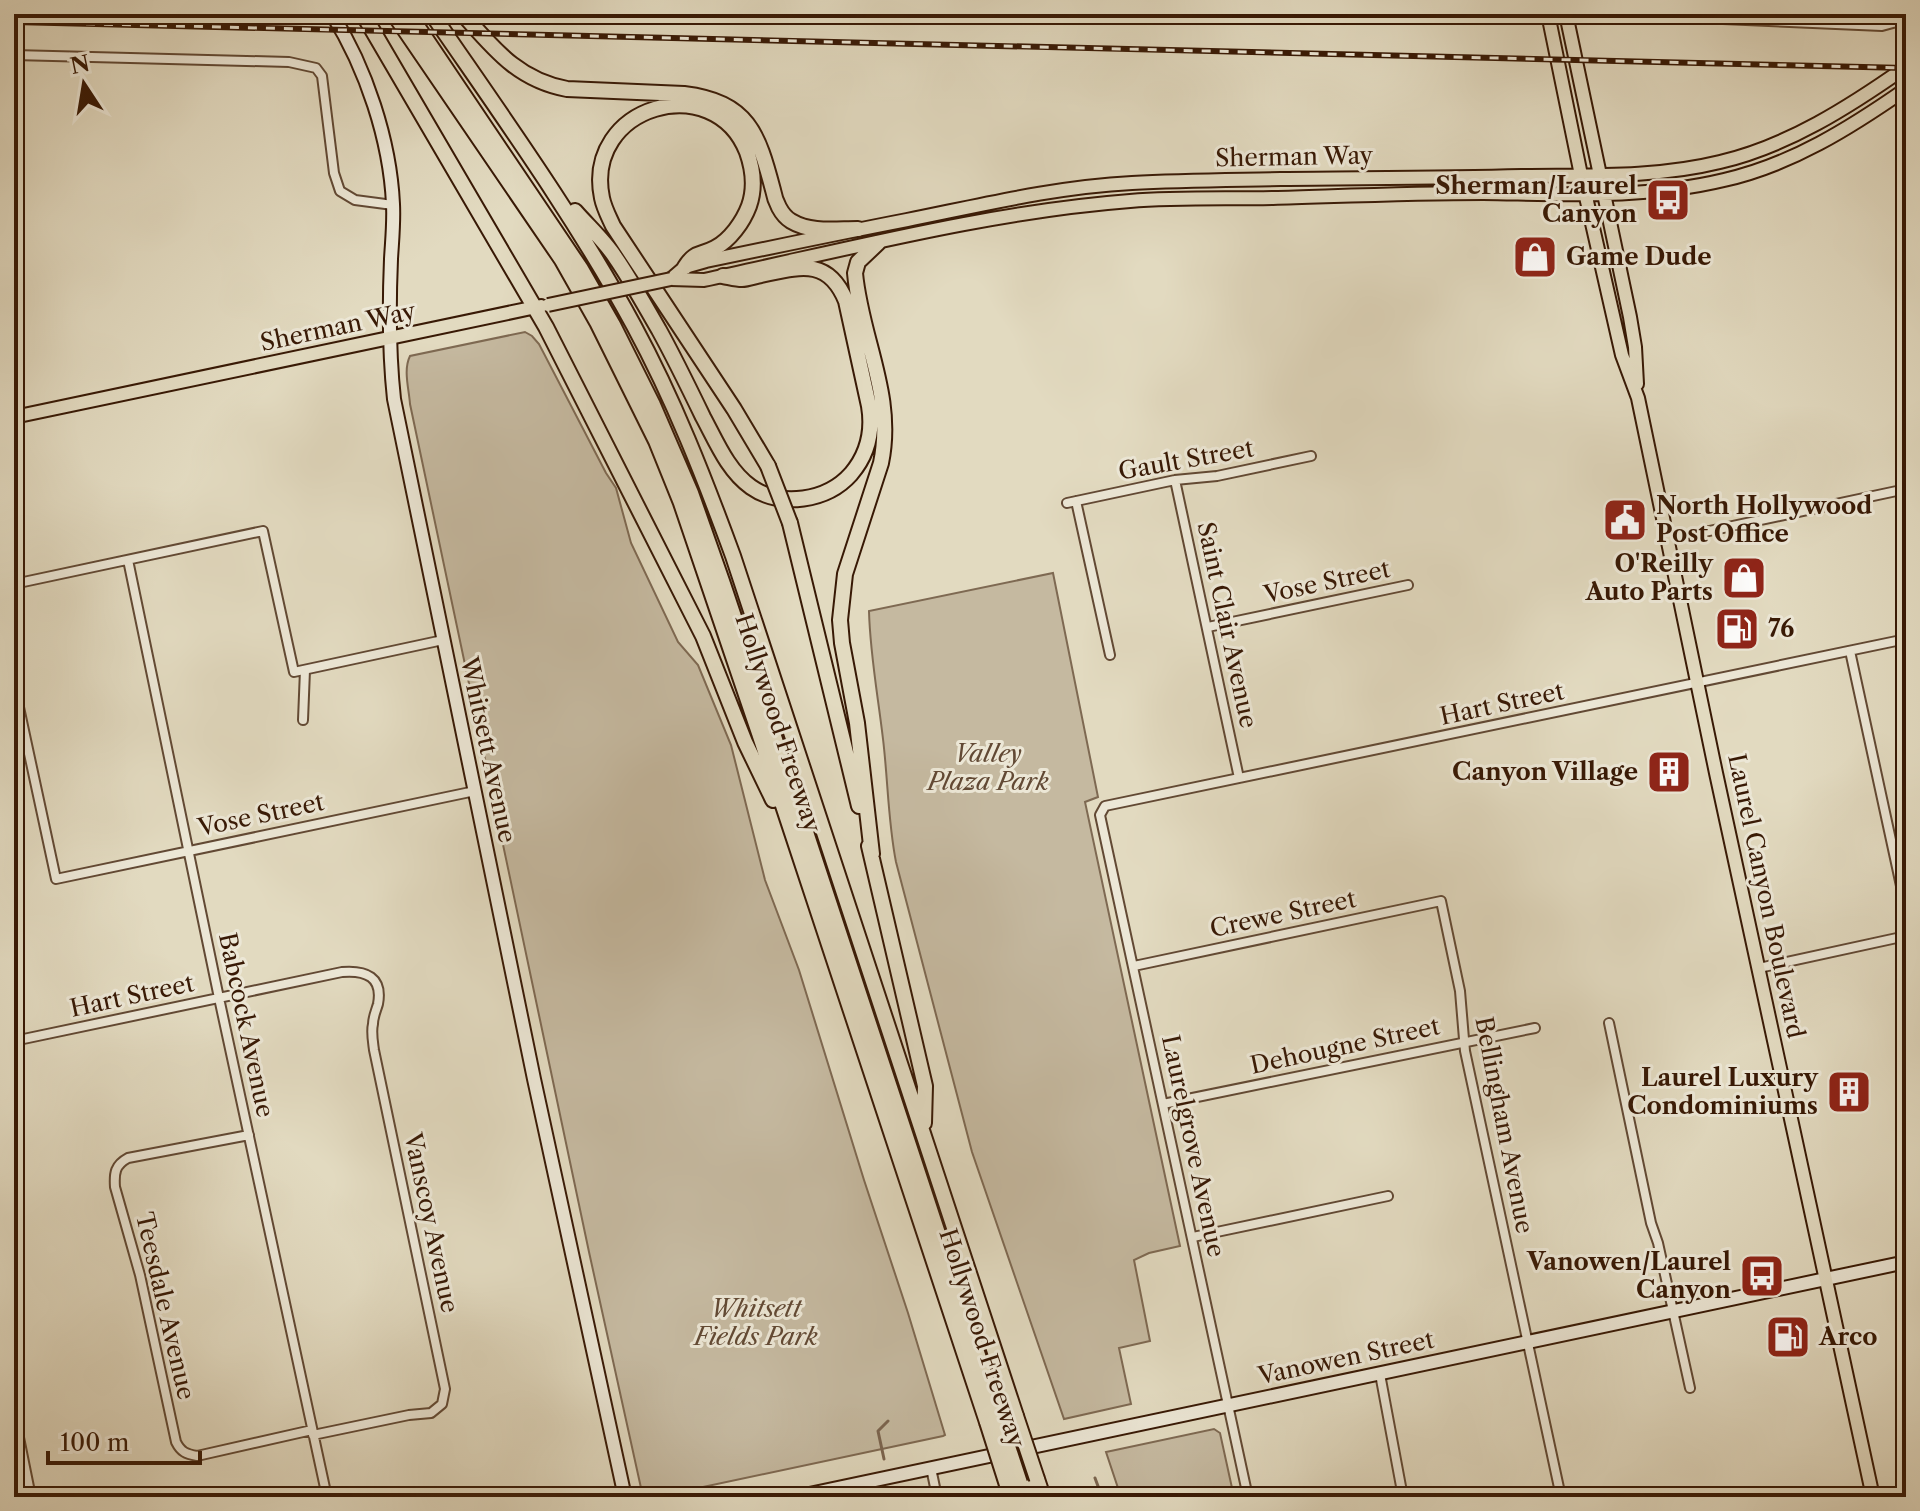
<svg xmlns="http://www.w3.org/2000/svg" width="1920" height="1511" font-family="'Libre Caslon Text',serif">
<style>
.green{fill:#c5b9a0;stroke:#7e6952;stroke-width:2}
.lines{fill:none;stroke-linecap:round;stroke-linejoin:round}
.stream{stroke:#7b654f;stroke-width:3}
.minor-casing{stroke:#624934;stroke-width:12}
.tertiary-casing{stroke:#624934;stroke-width:14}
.secondary-casing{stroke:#381905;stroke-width:16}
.primary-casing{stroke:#381905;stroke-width:16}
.motorway-casing{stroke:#381905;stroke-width:18}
.minor{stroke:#ece7d6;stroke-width:8}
.tertiary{stroke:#ece7d6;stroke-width:10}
.secondary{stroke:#ece7d6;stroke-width:12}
.primary{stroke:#e2dac0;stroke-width:12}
.motorway{stroke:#e2dac0;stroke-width:14}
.rail-casing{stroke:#381905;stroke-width:6}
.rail{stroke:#ece7d6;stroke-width:3;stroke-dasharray:9;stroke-linecap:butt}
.primary-bridge-casing{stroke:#381905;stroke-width:16;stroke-linecap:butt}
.motorway-bridge-casing{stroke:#381905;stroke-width:18;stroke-linecap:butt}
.primary-bridge{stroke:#e2dac0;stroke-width:12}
.motorway-bridge{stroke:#e2dac0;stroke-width:14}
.labels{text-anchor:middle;stroke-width:6;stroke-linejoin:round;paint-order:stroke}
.street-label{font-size:24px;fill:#381905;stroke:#ece7d6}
.poi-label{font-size:24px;font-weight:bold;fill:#381905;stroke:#ece7d6;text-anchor:end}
.park-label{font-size:24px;font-style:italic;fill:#624934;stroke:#ece7d6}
</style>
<rect width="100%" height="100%" fill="#e2dac0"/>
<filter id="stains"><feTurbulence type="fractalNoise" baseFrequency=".0025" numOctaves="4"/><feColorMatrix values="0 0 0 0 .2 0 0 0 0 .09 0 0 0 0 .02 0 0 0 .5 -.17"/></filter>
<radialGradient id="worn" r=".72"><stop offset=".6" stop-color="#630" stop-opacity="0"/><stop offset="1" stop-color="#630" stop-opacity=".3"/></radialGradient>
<!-- green -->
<path class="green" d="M525,332L532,336L539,344L606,473L616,488L631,543L678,642L698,665L731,745L765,880L799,970L864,1180L908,1313L945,1435L943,1436L656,1497H643L589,1252L410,404C409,389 403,370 410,356Z
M1053,573L1098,797L1085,802L1180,1246L1149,1253L1134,1260L1150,1341L1119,1348L1131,1404L1064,1419L972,1152L896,862C888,822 888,780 883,739C878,696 870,654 869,611Z
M1214,1429L1220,1433L1234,1497H1121L1106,1452Z"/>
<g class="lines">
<!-- stream -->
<path class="stream" d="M884,1459L878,1431L888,1421
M1095,1478L1102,1497"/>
<!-- minor casing -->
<g class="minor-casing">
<path id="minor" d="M1650,14L1654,16L1882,26L1893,23L1906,15
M14,55L289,62L316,68L322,76L334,173L340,191L355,200L393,205
M1175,480L1239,778
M1076,501L1110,655
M1067,503L1175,480L1217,476L1311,456
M1667,540L1906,489
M128,560L219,998L327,1497
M14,584L263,531L294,672L443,640
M1208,627L1408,585
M1850,651L1906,909
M14,684L56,879L475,791
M303,720L305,670
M1134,966L1441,901L1460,991L1465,1051L1561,1497
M1759,968L1906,936
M1609,1023L1651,1223L1658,1243L1690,1388
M14,1041L342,972C366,970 383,977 378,1004C376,1011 373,1017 373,1024C371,1032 373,1042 374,1050L445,1389L442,1404L431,1413L409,1415L313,1435
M1163,1104L1535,1028
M249,1135L128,1158C115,1165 114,1173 115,1187L140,1275L176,1442C181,1452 186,1454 197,1456L312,1430
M1193,1237L1388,1196
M1380,1374L1403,1497
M931,1468L937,1497
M1248,1497L1100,815L1105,806L1906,639"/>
</g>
<!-- tertiary casing -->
<g class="tertiary-casing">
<path id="tertiary" d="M14,1418L30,1497"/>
</g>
<!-- secondary casing -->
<g class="secondary-casing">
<path id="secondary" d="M332,14C366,68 390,140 393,204C394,223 392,241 391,259C389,306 389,353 394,399L534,1079L625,1497
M795,1497L1906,1262"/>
</g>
<!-- primary casing -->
<g class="primary-casing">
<path id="primary" d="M1548,14L1581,175L1622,355L1638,398L1716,773L1873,1497
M1566,14L1630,317L1635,347L1637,384
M671,279L685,267L706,261C773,247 840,233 907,220C982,205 1055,187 1132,183C1182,180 1232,180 1281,179C1361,178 1442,178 1522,176C1588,175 1655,178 1720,162C1788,146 1849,107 1906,67
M671,279L704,280C845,250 987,212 1130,201C1178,197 1225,199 1273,198C1343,196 1413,193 1483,193C1564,194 1645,199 1724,180C1791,165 1850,128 1906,89
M14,417L541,306"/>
</g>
<!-- motorway casing -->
<g class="motorway-casing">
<path id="motorway" d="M363,14L546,327L703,636L745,742L773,800
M394,14L562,260L597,322L656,441L681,503L759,733L987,1422
M409,14L581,269L613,325L653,405L691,493L722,581L804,826L999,1419
M432,14C502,116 575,217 634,326C674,400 704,477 733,556L1016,1416
M463,14C494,49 518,80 567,89L684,94C748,102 758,133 773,190C775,201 781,215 791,221C811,233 835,229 858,229
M575,211C588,226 604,240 615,257C631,280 645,306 659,330C675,359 689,388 703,417C716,441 728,471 751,487C781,508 827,501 851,474C868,454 873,430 869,406L846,301C828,257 799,267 761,275C755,276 748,279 742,279C736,279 729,277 723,276
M685,267C695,251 700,256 715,248C730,240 743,222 749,206C755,189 753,169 747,152C714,68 583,106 602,198C604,208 609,217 613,226L734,409L768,466
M790,523L859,806
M869,846L925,1086L924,1123
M872,854L857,723L842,643L840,620L845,574L881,463C895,395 861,339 855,273L858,262L878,243
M1037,1479L1043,1497
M1027,1481L1032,1497
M1007,1485L1011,1497"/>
</g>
<!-- minor -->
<use href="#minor" class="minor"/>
<!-- tertiary -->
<use href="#tertiary" class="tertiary"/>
<!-- secondary -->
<use href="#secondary" class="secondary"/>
<!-- primary -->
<use href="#primary" class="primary"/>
<!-- motorway -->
<use href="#motorway" class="motorway"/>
<!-- rail casing -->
<g class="rail-casing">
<path id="rail" d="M14,22L1906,68"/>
</g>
<!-- rail -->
<use href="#rail" class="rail"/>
<!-- primary-bridge casing -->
<g class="primary-bridge-casing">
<path id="primary-bridge" d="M548,305L671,279"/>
</g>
<!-- motorway-bridge casing -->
<g class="motorway-bridge-casing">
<path id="motorway-bridge" d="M768,466L790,523
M1016,1416L1037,1479
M999,1419L1020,1483
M987,1422L1007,1485"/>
</g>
<!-- primary-bridge -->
<use href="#primary-bridge" class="primary-bridge"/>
<!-- motorway-bridge -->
<use href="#motorway-bridge" class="motorway-bridge"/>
</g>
<!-- icons -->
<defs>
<g id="bus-square" transform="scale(2.3)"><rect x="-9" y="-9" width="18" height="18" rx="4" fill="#8f2418" stroke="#ece7d6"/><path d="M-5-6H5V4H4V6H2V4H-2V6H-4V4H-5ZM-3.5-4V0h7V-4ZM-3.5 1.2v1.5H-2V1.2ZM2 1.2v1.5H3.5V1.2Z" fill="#fff"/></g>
<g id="shop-square" transform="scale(2.3)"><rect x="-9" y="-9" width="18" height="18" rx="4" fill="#8f2418" stroke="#ece7d6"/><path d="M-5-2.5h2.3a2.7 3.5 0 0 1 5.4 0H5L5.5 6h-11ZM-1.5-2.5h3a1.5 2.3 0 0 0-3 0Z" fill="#fff"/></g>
<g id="civic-square" transform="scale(2.3)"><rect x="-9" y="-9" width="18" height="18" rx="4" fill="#8f2418" stroke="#ece7d6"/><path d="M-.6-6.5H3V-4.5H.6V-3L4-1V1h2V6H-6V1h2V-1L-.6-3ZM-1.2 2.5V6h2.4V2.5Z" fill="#fff"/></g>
<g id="fuel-square" transform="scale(2.3)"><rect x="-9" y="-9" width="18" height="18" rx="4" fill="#8f2418" stroke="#ece7d6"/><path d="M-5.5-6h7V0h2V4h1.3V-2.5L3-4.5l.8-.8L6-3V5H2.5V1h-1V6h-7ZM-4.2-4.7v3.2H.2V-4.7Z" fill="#fff"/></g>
<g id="building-square" transform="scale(2.3)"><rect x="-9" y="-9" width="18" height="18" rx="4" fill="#8f2418" stroke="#ece7d6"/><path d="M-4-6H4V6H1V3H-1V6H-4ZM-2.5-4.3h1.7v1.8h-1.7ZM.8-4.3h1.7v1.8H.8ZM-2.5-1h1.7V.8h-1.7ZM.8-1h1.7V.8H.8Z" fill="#fff"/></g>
</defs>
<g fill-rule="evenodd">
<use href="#bus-square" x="1668" y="200"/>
<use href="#shop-square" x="1535" y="257"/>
<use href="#civic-square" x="1625" y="520"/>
<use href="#shop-square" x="1744" y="578"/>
<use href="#fuel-square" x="1737" y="629"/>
<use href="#building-square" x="1669" y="772"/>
<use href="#building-square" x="1849" y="1092"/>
<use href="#bus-square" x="1762" y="1276"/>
<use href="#fuel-square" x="1788" y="1337"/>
</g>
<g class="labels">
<!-- street labels -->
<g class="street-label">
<text transform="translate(1294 157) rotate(-1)" y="8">Sherman Way</text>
<text transform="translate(338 327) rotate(-12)" y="8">Sherman Way</text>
<text transform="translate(1186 460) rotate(-10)" y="8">Gault Street</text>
<text transform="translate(1327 582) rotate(-12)" y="8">Vose Street</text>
<text transform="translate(1227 625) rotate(78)" y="8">Saint Clair Avenue</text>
<text transform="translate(1502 704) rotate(-12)" y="8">Hart Street</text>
<text transform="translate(778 723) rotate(72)" y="8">Hollywood Freeway</text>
<text transform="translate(488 750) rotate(78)" y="8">Whitsett Avenue</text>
<text transform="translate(261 815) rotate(-12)" y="8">Vose Street</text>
<text transform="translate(1766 896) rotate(78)" y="8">Laurel Canyon Boulevard</text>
<text transform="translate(1283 914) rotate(-12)" y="8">Crewe Street</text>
<text transform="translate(132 996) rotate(-12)" y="8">Hart Street</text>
<text transform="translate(246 1025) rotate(78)" y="8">Babcock Avenue</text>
<text transform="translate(1345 1046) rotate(-12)" y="8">Dehougne Street</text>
<text transform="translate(1504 1125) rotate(79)" y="8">Bellingham Avenue</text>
<text transform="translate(1193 1146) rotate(78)" y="8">Laurelgrove Avenue</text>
<text transform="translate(431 1223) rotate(78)" y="8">Vanscoy Avenue</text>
<text transform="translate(165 1306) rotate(77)" y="8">Teesdale Avenue</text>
<text transform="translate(982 1338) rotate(72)" y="8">Hollywood Freeway</text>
<text transform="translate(1346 1358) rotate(-12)" y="8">Vanowen Street</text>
</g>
<!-- poi labels -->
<g class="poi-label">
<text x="1637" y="194">Sherman/Laurel<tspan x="1637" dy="28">Canyon</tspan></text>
<text x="1566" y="265" text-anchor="start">Game Dude</text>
<text x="1656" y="514" text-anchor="start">North Hollywood<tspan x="1656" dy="28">Post Office</tspan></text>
<text x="1713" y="572">O'Reilly<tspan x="1713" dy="28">Auto Parts</tspan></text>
<text x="1768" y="637" text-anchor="start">76</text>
<text x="1638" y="780">Canyon Village</text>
<text x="1818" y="1086">Laurel Luxury<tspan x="1818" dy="28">Condominiums</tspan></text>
<text x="1731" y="1270">Vanowen/Laurel<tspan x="1731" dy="28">Canyon</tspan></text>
<text x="1819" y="1345" text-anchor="start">Arco</text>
</g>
<!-- park labels -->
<g class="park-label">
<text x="988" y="762">Valley<tspan x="988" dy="28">Plaza Park</tspan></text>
<text x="756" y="1317">Whitsett<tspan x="756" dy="28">Fields Park</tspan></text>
</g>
</g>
<!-- margin -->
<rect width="1920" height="1511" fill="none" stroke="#e2dac0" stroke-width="48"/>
<rect x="16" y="16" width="1888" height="1479" fill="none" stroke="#381905" stroke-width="4"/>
<rect x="24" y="24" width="1872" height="1463" fill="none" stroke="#381905" stroke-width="2"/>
<!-- north arrow -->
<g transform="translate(84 84) rotate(348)" stroke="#ece7d6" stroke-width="6" paint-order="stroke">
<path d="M0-6L14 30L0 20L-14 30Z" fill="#381905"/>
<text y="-12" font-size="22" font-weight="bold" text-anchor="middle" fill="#381905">N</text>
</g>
<!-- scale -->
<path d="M48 1451v12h152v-12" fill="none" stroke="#381905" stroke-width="4"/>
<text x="60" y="1451" font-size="24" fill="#381905" stroke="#ece7d6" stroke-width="6" paint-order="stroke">100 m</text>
<rect width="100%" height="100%" filter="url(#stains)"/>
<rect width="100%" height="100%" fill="url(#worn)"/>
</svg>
